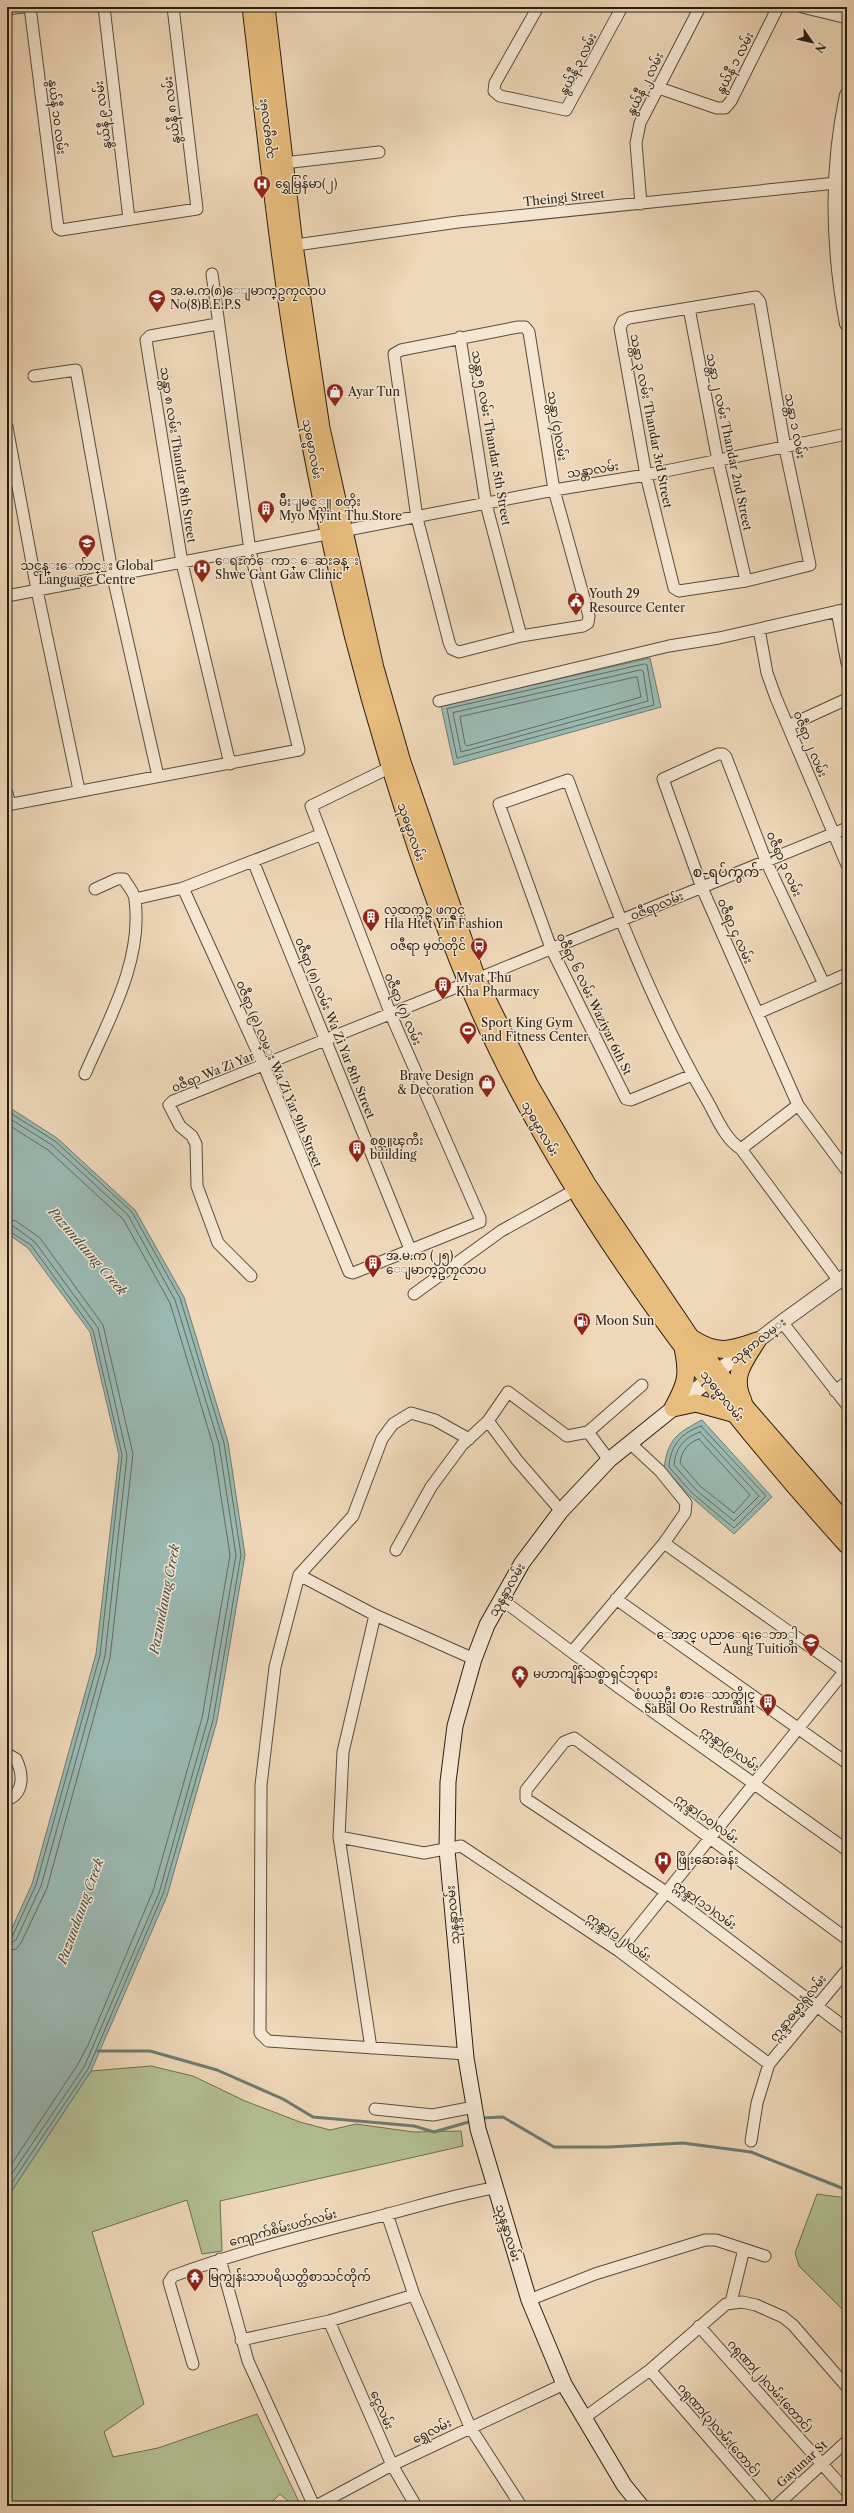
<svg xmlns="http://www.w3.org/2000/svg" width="854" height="2513" font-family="'Libre Caslon Text','Noto Sans Myanmar',serif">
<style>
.green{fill:#b3c094;stroke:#6d6f53}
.water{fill:#9ab9b2;stroke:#6c7b72}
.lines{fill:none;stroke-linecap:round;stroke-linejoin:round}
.shore{stroke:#606c62;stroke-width:1}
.stream{stroke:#6c7b72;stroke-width:3}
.minor-casing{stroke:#594c3c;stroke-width:13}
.tertiary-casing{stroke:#594c3c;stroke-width:16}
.secondary-casing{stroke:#271e12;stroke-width:17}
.primary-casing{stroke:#271e12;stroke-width:19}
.minor{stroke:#f5e6d2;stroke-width:11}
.tertiary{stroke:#f5e6d2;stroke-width:14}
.secondary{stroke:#f5e6d2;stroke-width:15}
.primary{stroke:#e8bc7c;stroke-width:17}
.labels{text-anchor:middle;stroke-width:3;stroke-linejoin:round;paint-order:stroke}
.street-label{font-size:12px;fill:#271e12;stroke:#f5e6d2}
.poi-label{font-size:12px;fill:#271e12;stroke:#f5e6d2;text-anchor:start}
.water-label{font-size:13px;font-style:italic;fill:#4a4c42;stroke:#f5e6d2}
.quarter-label{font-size:14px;fill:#271e12;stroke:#f5e6d2}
</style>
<rect width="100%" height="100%" fill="#efd8b9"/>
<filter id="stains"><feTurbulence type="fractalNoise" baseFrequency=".005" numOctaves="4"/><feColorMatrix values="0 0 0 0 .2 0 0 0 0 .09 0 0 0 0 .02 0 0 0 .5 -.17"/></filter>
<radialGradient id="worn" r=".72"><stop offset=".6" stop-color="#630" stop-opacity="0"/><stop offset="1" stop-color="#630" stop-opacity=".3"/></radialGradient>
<!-- green -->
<path class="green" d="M151,2066L193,2076L245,2101L300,2122L330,2130L356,2124L414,2132L461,2131L463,2146L220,2201L222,2251L202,2254L187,2200L92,2232L144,2404L104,2432L113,2457L158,2448L257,2414L301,2506H294L280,2494L268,2506H7V2198L91,2071Z
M817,2194L847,2198V2314L799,2266L795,2253Z"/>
<!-- water -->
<path class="water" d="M650,658L661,707L454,765L441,706Z
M7,1106L57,1138L135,1210L184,1297L228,1442L245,1555L217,1721L167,1896L91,2071L7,2198V1939L32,1884L96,1654L119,1455L90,1332L28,1248L7,1233Z
M702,1420L772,1497L734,1534L690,1496L664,1468C668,1439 677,1433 702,1420Z"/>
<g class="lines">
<!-- shore -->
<path class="shore" d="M645,664L647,665L654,705L457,758L447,709Z
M641,670L643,671L648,701L461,752L453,713Z
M637,677L641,697L467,746L465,744L460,717Z
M7,1111L55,1141L132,1212L180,1298L224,1443L241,1555L213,1720L163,1894L88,2069L7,2190
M7,1117L52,1145L128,1215L175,1300L219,1444L236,1555L208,1719L159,1893L84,2067L7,2181
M7,1124L48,1150L123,1219L170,1303L213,1445L230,1555L202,1718L153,1891L88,2045L78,2064L7,2171
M7,1219L16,1221L40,1238L103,1325L133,1454L110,1658L47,1888L21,1943L16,1949L7,1951
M7,1225L13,1226L35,1242L98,1328L127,1456L105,1656L41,1886L16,1940L7,1945
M7,1230L31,1245L93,1330L122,1455L100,1655L36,1885L12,1937L7,1940
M701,1426L766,1496L734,1528L692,1493L669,1467C670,1446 681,1433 701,1426Z
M700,1432L759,1496L734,1521L696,1490L674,1465C675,1449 684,1437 700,1432Z
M699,1439L750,1495L734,1513L700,1486L680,1463C681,1452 688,1442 699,1439Z"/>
<!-- stream -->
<path class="stream" d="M98,2051H150L217,2070L283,2099L313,2117L414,2126L434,2132L472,2121
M481,2118L503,2117L554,2147H609L683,2143L751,2152L847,2190"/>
<!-- minor casing -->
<g class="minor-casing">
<path id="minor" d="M30,7L58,228L61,230L197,209L173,7
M104,7L129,219
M538,7L495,83L494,91L500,96L566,110L622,7
M802,7L847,18
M7,9L23,7
M656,87L717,108H725L731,101L778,7
M284,163L379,152
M641,204L636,143L640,123L700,7
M289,246L458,222L836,183
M756,297L760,302L785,448L810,565L746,581L679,591L674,588L646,475L620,328L623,321L629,318Z
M689,308L718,461L746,581
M217,324L150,336L146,340L182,563L230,764
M518,327H525L529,332L554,490L589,616L588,623L583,626L521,636L459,652L452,649L449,642L417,518L394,354L401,350Z
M460,337L486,504L521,636
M34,376L76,370L113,577L158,776
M7,427L37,590L79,790
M7,596L554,490L646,475L847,434
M837,611L847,663
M759,629L767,673L776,698L847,865
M439,701L669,646L719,638L847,609
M788,726L847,699
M7,793L10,805
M7,805L299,750L250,551L212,274
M253,861L410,1249
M183,888L264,1066L349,1272L353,1273L480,1222V1218L391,1015L311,806L389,768
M135,899L183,888L320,835
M477,979L847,828
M824,984L766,861L726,757L723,754H718L663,779L702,888L798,1105L847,1171
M758,1013L847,974
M85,1074C108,1021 143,961 135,900C135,893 127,885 124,879H117L95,889
M692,1075L631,1100L626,1099L551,948L499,804L568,780C608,889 649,1001 708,1102C717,1118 725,1139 741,1149L839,1281
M741,1149L798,1105
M251,1276L218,1243L197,1186L196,1144L192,1136L180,1126L169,1105L173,1101L467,983
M414,1294L501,1231L575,1190
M782,1322L847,1405
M835,1391L847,1382
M488,1421L517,1460L561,1511
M588,1432L609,1460
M664,1543L847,1673
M396,1550L431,1487L462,1445L488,1421L508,1392L567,1436L588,1432L642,1385
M299,1575L375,1615L474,1659
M501,1599L621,1689L847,1850
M616,1599L847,1763
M572,1652L664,1543L685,1513L686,1503L660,1471L631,1444
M7,1754L16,1759C23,1773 25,1793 7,1800
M339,1837L424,1853L461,1846L619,1951L769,2064
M847,1939L574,1738L564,1742L526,1790V1799L666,1892L847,2029
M619,1951L847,1668
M371,2048L339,1837L343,1752L375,1615
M466,2054L268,2041L260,2033L261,1785L275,1667L299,1575L353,1516L382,1439L393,1424L411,1413L435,1420L469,1439
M375,2109L433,2115L474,2107
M751,2141L757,2103L769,2064L847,1970
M387,2214L414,2295L470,2427L521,2506
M220,2259L248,2361L314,2506
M529,2300L595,2274L705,2240H716L765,2256
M731,2302L744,2249
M329,2321L392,2465L416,2506
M699,2326L847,2492
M241,2340L329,2321L414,2295
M193,2364L169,2282L173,2276C238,2252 306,2235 373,2218C413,2208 453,2195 494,2188
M650,2370L768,2506
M584,2418L650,2370L726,2304L742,2302L756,2305L783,2317L793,2325L847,2387
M316,2506L392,2465L564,2384
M776,2506L847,2441"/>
</g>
<!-- tertiary casing -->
<g class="tertiary-casing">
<path id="tertiary" d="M847,95C831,169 833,249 847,324
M717,1372L782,1322L847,1275"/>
</g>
<!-- secondary casing -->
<g class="secondary-casing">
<path id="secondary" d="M641,2506L624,2485L564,2384L529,2300L478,2129L466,2058L447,1850L448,1782L455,1726L474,1659L487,1625L522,1563L561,1511L609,1460L717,1373"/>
</g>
<!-- primary casing -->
<g class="primary-casing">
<path id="primary" d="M251,7C265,125 277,243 296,360C323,527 363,692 418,852C446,932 476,1011 516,1086C604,1253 721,1406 847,1545
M266,7L294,245L321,428L344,531L375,668L402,762L477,979L529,1084L587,1184L691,1338L747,1409L847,1524
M693,1339C718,1355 731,1350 757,1341
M743,1401C731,1376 744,1362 757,1341
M673,1408C686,1384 689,1376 683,1348
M673,1408L696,1403L736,1414"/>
</g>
<!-- minor -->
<use href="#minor" class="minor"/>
<!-- tertiary -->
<use href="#tertiary" class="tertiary"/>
<!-- secondary -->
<use href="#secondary" class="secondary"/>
<!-- primary -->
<use href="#primary" class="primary"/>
</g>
<!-- icons -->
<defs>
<g id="hospital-pin" transform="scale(0.9)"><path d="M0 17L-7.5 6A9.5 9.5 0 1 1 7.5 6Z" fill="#8f2418" stroke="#f5e6d2"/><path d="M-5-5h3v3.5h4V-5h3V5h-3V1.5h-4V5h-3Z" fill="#fff"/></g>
<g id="school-pin" transform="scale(0.9)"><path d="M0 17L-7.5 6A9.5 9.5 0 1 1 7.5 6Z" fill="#8f2418" stroke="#f5e6d2"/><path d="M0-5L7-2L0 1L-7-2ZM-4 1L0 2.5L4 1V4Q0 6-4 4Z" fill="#fff"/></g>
<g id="shop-pin" transform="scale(0.9)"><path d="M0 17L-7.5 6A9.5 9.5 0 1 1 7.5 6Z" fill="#8f2418" stroke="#f5e6d2"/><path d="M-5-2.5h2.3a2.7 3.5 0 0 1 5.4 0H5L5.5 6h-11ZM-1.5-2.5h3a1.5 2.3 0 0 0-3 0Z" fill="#fff"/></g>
<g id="building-pin" transform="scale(0.9)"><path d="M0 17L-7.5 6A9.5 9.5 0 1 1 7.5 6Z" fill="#8f2418" stroke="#f5e6d2"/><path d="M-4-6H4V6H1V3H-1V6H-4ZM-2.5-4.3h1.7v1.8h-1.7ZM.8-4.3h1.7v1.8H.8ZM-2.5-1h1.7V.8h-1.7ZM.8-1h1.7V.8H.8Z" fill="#fff"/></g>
<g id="civic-pin" transform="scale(0.9)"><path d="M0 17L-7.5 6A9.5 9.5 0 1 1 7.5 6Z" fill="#8f2418" stroke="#f5e6d2"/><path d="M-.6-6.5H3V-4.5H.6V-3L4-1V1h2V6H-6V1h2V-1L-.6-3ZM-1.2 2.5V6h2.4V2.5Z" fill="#fff"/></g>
<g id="bus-pin" transform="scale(0.9)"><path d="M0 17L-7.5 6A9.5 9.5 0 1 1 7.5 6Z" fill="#8f2418" stroke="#f5e6d2"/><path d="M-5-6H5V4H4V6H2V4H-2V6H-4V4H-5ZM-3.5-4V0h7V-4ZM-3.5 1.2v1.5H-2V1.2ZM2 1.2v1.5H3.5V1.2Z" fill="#fff"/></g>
<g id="stadium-pin" transform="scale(0.9)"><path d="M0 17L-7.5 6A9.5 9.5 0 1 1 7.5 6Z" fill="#8f2418" stroke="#f5e6d2"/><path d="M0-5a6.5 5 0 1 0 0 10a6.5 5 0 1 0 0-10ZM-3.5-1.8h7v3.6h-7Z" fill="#fff"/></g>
<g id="fuel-pin" transform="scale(0.9)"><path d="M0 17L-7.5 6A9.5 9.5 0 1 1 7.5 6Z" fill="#8f2418" stroke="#f5e6d2"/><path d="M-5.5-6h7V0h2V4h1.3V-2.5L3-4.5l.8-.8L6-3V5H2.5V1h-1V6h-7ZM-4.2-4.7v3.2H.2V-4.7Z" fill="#fff"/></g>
<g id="temple-pin" transform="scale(0.9)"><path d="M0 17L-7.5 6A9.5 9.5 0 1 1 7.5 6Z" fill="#8f2418" stroke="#f5e6d2"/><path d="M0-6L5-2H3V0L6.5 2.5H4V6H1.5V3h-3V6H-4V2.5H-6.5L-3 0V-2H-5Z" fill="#fff"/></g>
</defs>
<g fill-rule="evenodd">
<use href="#hospital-pin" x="262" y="184"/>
<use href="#school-pin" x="157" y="298"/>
<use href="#shop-pin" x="335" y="392"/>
<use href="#building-pin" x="266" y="509"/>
<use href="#school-pin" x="87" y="543"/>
<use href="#hospital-pin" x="202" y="568"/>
<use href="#civic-pin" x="576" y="601"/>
<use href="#building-pin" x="371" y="917"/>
<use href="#bus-pin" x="479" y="946"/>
<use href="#building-pin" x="443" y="985"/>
<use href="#stadium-pin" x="468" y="1030"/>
<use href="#shop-pin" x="487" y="1083"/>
<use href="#building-pin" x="357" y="1148"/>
<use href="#building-pin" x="373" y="1263"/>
<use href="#fuel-pin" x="582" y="1321"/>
<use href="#school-pin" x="811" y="1642"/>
<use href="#temple-pin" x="520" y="1674"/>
<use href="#building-pin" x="768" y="1702"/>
<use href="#hospital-pin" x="663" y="1860"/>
<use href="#temple-pin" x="195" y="2277"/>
</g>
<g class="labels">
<!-- street labels -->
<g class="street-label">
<text transform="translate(735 63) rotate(-63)" y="4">နွယ်နီ ၁ လမ်း</text>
<text transform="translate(578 64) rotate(-63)" y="4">နွယ်နီ ၃ လမ်း</text>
<text transform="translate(645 84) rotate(-64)" y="4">နွယ်နီ ၂ လမ်း</text>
<text transform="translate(172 110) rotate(-97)" y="4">နွယ်နီ ၈ လမ်း</text>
<text transform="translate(103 115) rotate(-97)" y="4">နွယ်နီ ၉ လမ်း</text>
<text transform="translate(57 117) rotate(83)" y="4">နွယ်နီ ၁၀ လမ်း</text>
<text transform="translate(266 129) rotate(-97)" y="4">သုဓမ္မာလမ်း</text>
<text transform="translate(564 198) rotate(-6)" y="4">Theingi Street</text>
<text transform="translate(651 421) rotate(79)" y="4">သန္တာ ၃ လမ်း Thandar 3rd Street</text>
<text transform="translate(557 426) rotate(81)" y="4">သန္တာ (၄)လမ်း</text>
<text transform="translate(795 426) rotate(79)" y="4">သန္တာ ၁ လမ်း</text>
<text transform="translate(491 438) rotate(80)" y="4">သန္တာ ၅ လမ်း Thandar 5th Street</text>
<text transform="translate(729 442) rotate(78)" y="4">သန္တာ ၂ လမ်း Thandar 2nd Street</text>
<text transform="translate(312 449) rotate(79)" y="4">သုဓမ္မာလမ်း</text>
<text transform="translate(178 455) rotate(81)" y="4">သန္တာ ၈ လမ်း Thandar 8th Street</text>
<text transform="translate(593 470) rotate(-9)" y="4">သန္တာလမ်း</text>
<text transform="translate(810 744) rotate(68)" y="4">ဝဇီရာ ၂ လမ်း</text>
<text transform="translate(411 832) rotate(71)" y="4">သုဓမ္မာလမ်း</text>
<text transform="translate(784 864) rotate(66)" y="4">ဝဇီရာ ၃ လမ်း</text>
<text transform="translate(657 906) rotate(-22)" y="4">ဝဇီရာလမ်း</text>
<text transform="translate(735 931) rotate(66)" y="4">ဝဇီရာ ၄ လမ်း</text>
<text transform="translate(594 1004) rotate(64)" y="4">ဝဇီရာ ၆ လမ်း Waziyar 6th St</text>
<text transform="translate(403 1009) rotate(67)" y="4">၀ဇီရာ (၇) လမ်း</text>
<text transform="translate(335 1028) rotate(68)" y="4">၀ဇီရာ (၈) လမ်း Wa Zi Yar 8th Street</text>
<text transform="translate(213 1072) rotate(-22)" y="4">၀ဇီရာ Wa Zi Yar</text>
<text transform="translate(279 1074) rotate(67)" y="4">၀ဇီရာ (၉) လမ္း Wa Zi Yar 9th Street</text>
<text transform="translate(540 1129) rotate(60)" y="4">သုဓမ္မာလမ်း</text>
<text transform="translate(758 1341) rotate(-38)" y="4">သုနၵာလမ္း</text>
<text transform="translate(722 1396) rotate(51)" y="4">သုဓမ္မာလမ်း</text>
<text transform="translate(507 1590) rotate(-60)" y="4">သုနန္ဒာလမ်း</text>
<text transform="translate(730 1749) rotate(35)" y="4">ဣန္ဒာ(၉)လမ်း</text>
<text transform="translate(707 1819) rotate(36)" y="4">ဣန္ဒာ(၁၀)လမ်း</text>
<text transform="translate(705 1905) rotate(36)" y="4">ဣန္ဒာ(၁၁)လမ်း</text>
<text transform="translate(453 1915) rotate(-95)" y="4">သုနန္ဒာလမ်း</text>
<text transform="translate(619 1937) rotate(35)" y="4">ဣန္ဒာ(၁၂)လမ်း</text>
<text transform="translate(798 2008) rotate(-51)" y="4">ဣန္ဒာဓမ္မာရုံလမ်း</text>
<text transform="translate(283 2228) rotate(-15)" y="4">ကျောက်စိမ်းပတ်လမ်း</text>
<text transform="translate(508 2233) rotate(73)" y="4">သုနန္ဒာလမ်း</text>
<text transform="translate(770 2386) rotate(48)" y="4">ဂရုဏာ(၂)လမ်း(တောင်)</text>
<text transform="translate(382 2410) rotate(67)" y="4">ငွေလမ်း</text>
<text transform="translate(719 2430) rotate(49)" y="4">ဂရုဏာ(၃)လမ်း(တောင်)</text>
<text transform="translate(432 2431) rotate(-26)" y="4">ရွှေလမ်း</text>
<text transform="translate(802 2464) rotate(-42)" y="4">Gayunar St</text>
</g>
<!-- poi labels -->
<g class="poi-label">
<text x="275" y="188">ရွှေမြန်မာ(၂)</text>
<text x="170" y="295">အ.မ.က(၈)ေျမာက္ဥကၠလာပ<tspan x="170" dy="14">No(8)B.E.P.S</tspan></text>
<text x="348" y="396">Ayar Tun</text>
<text x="279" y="506">မ်ိဳးျမင့္သူ စတိုး<tspan x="279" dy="14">Myo Myint Thu Store</tspan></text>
<text x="215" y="565">ေရႊကံေကာ္ ေဆးခန္း<tspan x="215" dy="14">Shwe Gant Gaw Clinic</tspan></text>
<text x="87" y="570" text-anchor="middle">သင္တန္းေက်ာင္း Global<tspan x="87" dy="14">Language Centre</tspan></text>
<text x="589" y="598">Youth 29<tspan x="589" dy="14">Resource Center</tspan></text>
<text x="384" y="914">လွထက္ယဥ္ ဖက္ရွင္<tspan x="384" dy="14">Hla Htet Yin Fashion</tspan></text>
<text x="466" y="950" text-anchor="end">ဝဇီရာ မှတ်တိုင်</text>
<text x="456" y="982">Myat Thu<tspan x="456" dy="14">Kha Pharmacy</tspan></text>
<text x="481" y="1027">Sport King Gym<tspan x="481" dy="14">and Fitness Center</tspan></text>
<text x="474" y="1080" text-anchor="end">Brave Design<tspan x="474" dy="14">&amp; Decoration</tspan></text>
<text x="370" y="1145">စစ္သူၾကီး<tspan x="370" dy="14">building</tspan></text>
<text x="386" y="1260">အ.မ.က (၂၅)<tspan x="386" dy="14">ေျမာက္ဥကၠလာပ</tspan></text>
<text x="595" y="1325">Moon Sun</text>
<text x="798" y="1639" text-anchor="end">ေအာင္ ပညာေရးေဘာ္ဒါ<tspan x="798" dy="14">Aung Tuition</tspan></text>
<text x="533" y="1678">မဟာကျိန်သစ္စာရှင်ဘုရား</text>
<text x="755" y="1699" text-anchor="end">စံပယ္ဦး စားေသာက္ဆိုင္<tspan x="755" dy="14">SaBal Oo Restruant</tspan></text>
<text x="676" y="1864">ဖြိုးဆေးခန်း</text>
<text x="208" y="2281">မြကျွန်းသာပရိယတ္တိစာသင်တိုက်</text>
</g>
<!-- water labels -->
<g class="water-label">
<text transform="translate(88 1251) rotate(49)" y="5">Pazundaung Creek</text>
<text transform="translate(164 1599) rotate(-79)" y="5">Pazundaung Creek</text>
<text transform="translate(80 1911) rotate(-70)" y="5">Pazundaung Creek</text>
</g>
<!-- quarter labels -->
<g class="quarter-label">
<text x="726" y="877">စ-ရပ်ကွက်</text>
</g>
</g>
<!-- margin -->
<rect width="854" height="2513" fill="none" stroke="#efd8b9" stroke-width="24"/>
<rect x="8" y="8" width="838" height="2497" fill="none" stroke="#271e12" stroke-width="2"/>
<rect x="12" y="12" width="830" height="2489" fill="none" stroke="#271e12"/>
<!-- north arrow -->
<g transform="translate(812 42) rotate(124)" stroke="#f5e6d2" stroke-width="3" paint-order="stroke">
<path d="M0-3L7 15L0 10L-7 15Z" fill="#271e12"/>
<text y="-6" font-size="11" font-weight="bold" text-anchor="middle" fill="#271e12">N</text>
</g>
<rect width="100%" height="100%" filter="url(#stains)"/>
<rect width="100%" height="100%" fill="url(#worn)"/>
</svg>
